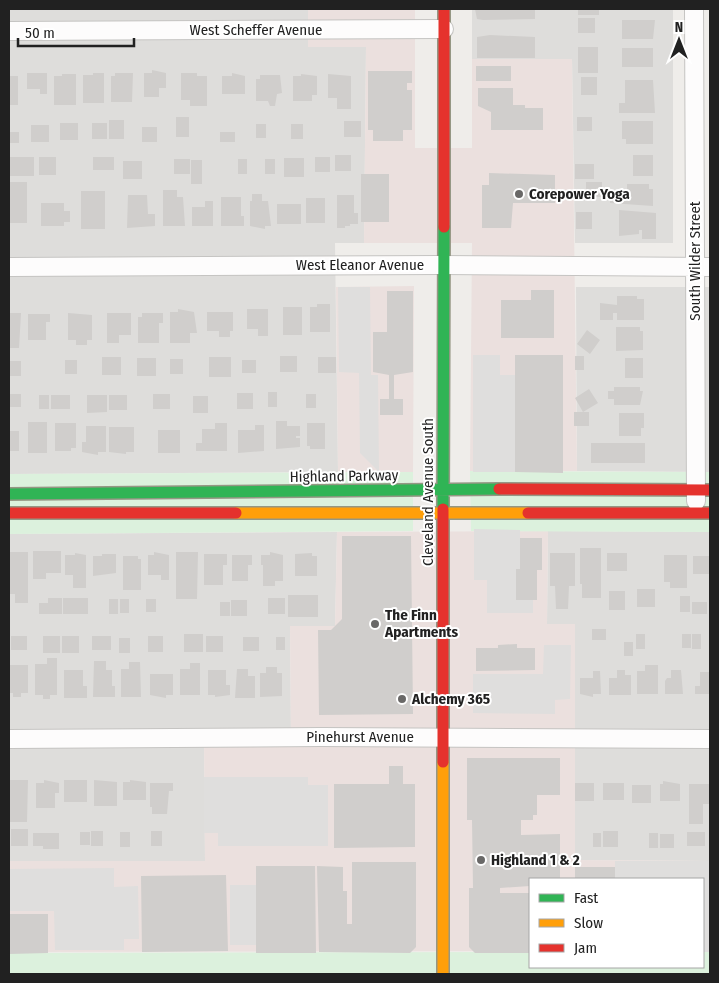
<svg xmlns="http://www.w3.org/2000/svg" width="719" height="983" font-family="'Fira Sans Condensed',sans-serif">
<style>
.residential{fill:#dedddb}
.commercial{fill:#ebe0de}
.park{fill:#dcf1dd}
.parking{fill:#dfdedd}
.building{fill:#d0cecc}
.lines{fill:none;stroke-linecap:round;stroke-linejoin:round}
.street-casing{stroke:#c5c4c2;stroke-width:20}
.fast-casing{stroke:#959784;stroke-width:14}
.slow-casing{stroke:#959784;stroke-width:14}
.jam-casing{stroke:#959784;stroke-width:14}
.street{stroke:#fdfcfc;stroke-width:18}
.fast{stroke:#30b455;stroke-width:11}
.slow{stroke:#ff9f0a;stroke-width:11}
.jam{stroke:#e5322d;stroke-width:11}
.poi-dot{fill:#696867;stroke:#fff;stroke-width:2}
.labels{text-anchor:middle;stroke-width:4;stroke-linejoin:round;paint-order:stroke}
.street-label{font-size:15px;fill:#212121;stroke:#fff}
.poi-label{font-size:15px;font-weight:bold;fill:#212121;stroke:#fff;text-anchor:start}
</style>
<rect width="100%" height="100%" fill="#efedea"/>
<!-- residential -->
<path class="residential" d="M9,9H308V47H366L364,243H335L338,472L9,474Z
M472,9H673V243H575L572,59H472Z
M576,287H710V472L577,471Z
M548,531L710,532V861L575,860V625L547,624Z
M337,532L335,626H290L291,740L204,739L205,861H9V534Z"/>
<!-- commercial -->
<path class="commercial" d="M308,9H415V148H472V59H572L577,471H470L472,243H364L366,47H308Z
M414,286L413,472H338L336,287Z
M548,531L547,624H575V860L710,861V952L703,879H530V951L9,952V861H205L204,739L291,740L290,626H335L337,532Z"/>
<!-- park -->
<path class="park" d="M470,471L710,472V532L471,531Z
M413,472V531L9,534V474Z
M703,951H710V974H9V953L530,952V967H703Z"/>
<!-- parking -->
<path class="parking" d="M338,287H370L371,375H378L379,472L360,453L359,373L339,372Z
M473,355H500V375H515V472H473Z
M474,529L520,530V569L533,600V613H487V580H474Z
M544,645H571L570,699L555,700V714L473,713V674H543Z
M204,777H308V785H328V846H218V833H204Z
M615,861H710V952H703V879H615Z
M114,868V887L138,886L139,939H124V950H55L54,911H9V869Z
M230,885H256V945H230Z"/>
<!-- building -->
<path class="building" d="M475,9H535V19L483,20L477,19Z
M578,9H599V15H578Z
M578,18H595V33H578Z
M622,20H655L653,39H622Z
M490,35L535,37V58H477V37Z
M578,47H598V73H578Z
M622,48H653V67H622Z
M476,66H511V81H476Z
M152,70L166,73V88H159V97H144V73H152Z
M368,71H412V83H407V90H412V130H403V141H373V130H368Z
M27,73H47V94H40V89H27Z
M93,73H104V103H83V75H93Z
M115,73H133L132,102H111V76H115Z
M181,73H197V76H207V106H190V100H181Z
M232,73L245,76V94H222V76H232Z
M62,74H76V105H54V76H62Z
M301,74L317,76V95H312V101H293V76H301Z
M328,74L351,76V109H337V98H328Z
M260,75H280L282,93L277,94L275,106H270L268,101H256V79H260Z
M9,76H18V105H9Z
M581,77H597V95H581Z
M625,80H653L655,113H619V103H625Z
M478,88H513V105H525V108H543V130H491V112L478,106Z
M176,117H189V137H176Z
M577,117H592V131H577Z
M109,120H124V139H109Z
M344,121H361V137H344Z
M622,121H653V144H626V139H622Z
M60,123H78V140H60Z
M92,123H107V139H92Z
M256,124H266V138H256Z
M291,124H303V139H291Z
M31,125H49V142H31Z
M142,127H157V142H142Z
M9,132H19V143H9Z
M220,132H235V142H220Z
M335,155H351V171H335Z
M633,155H653V176H633Z
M9,157H34V176H9Z
M39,157H56V175H39Z
M93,157H114V170H93Z
M315,157H330V172H315Z
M284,158H304V177H284Z
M174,159H190V174H174Z
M238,159H247V174H238Z
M265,159H275V174H265Z
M191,160H202V184H191Z
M123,161H142V179H123Z
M575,164H594V179H575Z
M489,173L555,175V203H513L511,228H482V185H489Z
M361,174H389V222H361Z
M9,182H27V223H9Z
M586,182H602V197H586Z
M627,184H649V189H653V206L610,203V190H627Z
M163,190H177V197H183L185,226H163Z
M81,191H105V229H81Z
M252,194H262V201H268L271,226H265V229L250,226V201H252Z
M128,195H147L148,214H155V226L127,228Z
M337,195H354V213H358V224H350V226H345V228H337Z
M221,197H241V216H244V226H221Z
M306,198H325V223H306Z
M205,201H213V226H192V207H205Z
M41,203H64V211H70V222H64V226H41Z
M277,204H301V224H277Z
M619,210L656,213V239H642V230H639V234L619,236Z
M576,212H592V229H576Z
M531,290H554V338H501V300H531Z
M387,291H413V372L394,375V399H403V415H380V399H389V375L373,372V332H387Z
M617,296H637V299H644V320H617V313H613V320H600V303L617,305Z
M317,304H330V332H310V307H317Z
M283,307H302V335H283Z
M178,309L194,312L197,333H190V343H170V312H178Z
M247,309H268V336H258V329H247Z
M207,312H233V331H230V337H219V331H207Z
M9,313H21L19,348H9Z
M68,313L92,315V340H87V345H76V340H68Z
M107,313H131V335H119V343H107Z
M142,313H163V323H159V343H138V317H142Z
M28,314H50V322H46V340H28Z
M616,327H640V331H643V350L616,351Z
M587,330L600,340L590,354L577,344Z
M515,355H563V473L515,472Z
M280,356H297V372H280Z
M575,356H584V370H575Z
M102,357H121V375H102Z
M209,357H231V377H209Z
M318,357H336V373H318Z
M137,358H156V376H137Z
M625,358H643V378H625Z
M170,359H183V374H170Z
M65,360H77V374H65Z
M242,360H256V373H242Z
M9,361H21V376H9Z
M614,387H640V391H643L640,405H614V399H608V391H614Z
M589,389L598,403L583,412L575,398Z
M268,392H277V407H268Z
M237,393H253V409H237Z
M9,394H21V407H9Z
M153,394H170V409H153Z
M306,394H316V408H306Z
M39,395H49V409H39Z
M51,395H70V409H51Z
M87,395H107V412L87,413Z
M109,395H127V410H109Z
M193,396H208V413H193Z
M574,412H589V426H574Z
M619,413H644V428H641V436H619Z
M276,421H287V426H300V436H296V438H300V447L276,449Z
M28,422H47V453H28Z
M55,423H76V448H71V451H55Z
M215,423H227V451H196V443H202V429H215Z
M307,423H325V449H310V446H307Z
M255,425H264V451L238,453V430H255Z
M86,426H106V452H98V455L82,452V442H86Z
M109,427H134V452H126V454L109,452Z
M158,430H180V453H158Z
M9,431H19V451H9Z
M591,443H645V463H591Z
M342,536H411L413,714L319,715L318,630H331L342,619Z
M520,538H542V570H537V600H516V569H520Z
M580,548H601V598H582V584H580Z
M33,551H61V573H46V579H33Z
M10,552H28V603H15V594H9Z
M154,552L169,555V580H161V575H148V555H154Z
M176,552H198L197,599H176Z
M270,552L283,555V581H275V586H263V565H261V555H270Z
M75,553L86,555V588H73V575H65V555H75Z
M312,553V556H317V576H295V554Z
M550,553H575V586H569L568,609H556L555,586H550Z
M607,553H627V571H607Z
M102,554H116V573L93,576V556H102Z
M204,554H227V565H223V585H204Z
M232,555H252V565H248V581H232Z
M664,555H687V588H670V582H664Z
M123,556H138V559H141V590H123Z
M693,556H710V574H693Z
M637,589H655V607H637Z
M609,591H625V610H609Z
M288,595H318V617H288Z
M680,596H690V612H680Z
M48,598H62V614H39V603H48Z
M63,598H88V614H63Z
M268,598H285V614H268Z
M109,599H118V614H109Z
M120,599H129V613H120Z
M146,599H156V612H146Z
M231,600H247V616H231Z
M220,602H230V616H220Z
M692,602H707V614H692Z
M592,629H606V640H592Z
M184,634H203V652H184Z
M636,634H645V649H636Z
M682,634H691V648H682Z
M692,634H701V649H692Z
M11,636H27V650H11Z
M43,636H60V653H43Z
M62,636H79V653H62Z
M92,636H111V650H92Z
M148,636H163V652H148Z
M206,636H223V652H206Z
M243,637H259V651H243Z
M276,637H285V650H276Z
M119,638H130V653H119Z
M624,642H633V656H624Z
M517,644V648H535V670L476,671V648H498V645Z
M47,658H57V695H50V699H43V695H35V664H47Z
M94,661H106V670H112V686H115V697H93Z
M129,662H140L141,697H121V669H129Z
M190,663H200V695H180V669H190Z
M9,665H28V693H21V697H13V693H9Z
M645,665H658V694H637V671H645Z
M266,667H277V673H282V696L260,697V673H266Z
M237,669H248V676H255V698H235Z
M64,670H83V686H87V698H64Z
M208,670H226V685H230V695L215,697V695H208Z
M617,670H625V675H631V695H609V678H617Z
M671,670H681L683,694H665V681L667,678H671Z
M593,671H600L601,694H593V697L580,694V678H593Z
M700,672H710V694H695V686H700Z
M150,674H173V695H166V698L150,695Z
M467,758H560V795H537V815H533V820H521V835L560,834V879H530V886L500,888V893H530V953H475L469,947V888H473L472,820H467Z
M389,766H403V784H415V847L334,848V784H389Z
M10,780H28L27,822H10Z
M44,780L59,783V793H55V808H36V783H44Z
M64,780H87V802H64Z
M94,780L117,782V806H94Z
M130,780L146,782V800H123V782H130Z
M663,781L680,784V801H660V784H663Z
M150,783H173V791H169L167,814H152V807H150Z
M575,783H594V801H575Z
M603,783H624V800H603Z
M689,784H710V804H703V824H689Z
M632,785H651V803H632Z
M11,829H28V846H11Z
M91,831H103V846H91Z
M151,831H162V846H151Z
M603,831H618V847H603Z
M80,832H90V845H80Z
M120,832H130V847H120Z
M687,832H705V846H687Z
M33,833H59V849H43V846H33Z
M593,833H601V847H593Z
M649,833H658V848H649Z
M660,834H674V848H660Z
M352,862H416V947L410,953L319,952L317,866L343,867V891H347V924H352Z
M256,866H315L316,953H256Z
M575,867H615V879H575Z
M226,875L228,951L142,952L141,876Z
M9,914H48V953L9,954Z"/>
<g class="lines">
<!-- street casing -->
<g class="street-casing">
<path id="street" d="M694,9L696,501
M9,31L444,29
M9,267L442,265L710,267
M9,739L321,737L710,739"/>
</g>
<!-- fast casing -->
<g class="fast-casing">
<path id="fast" d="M9,494L499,489
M443,509L444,227"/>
</g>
<!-- slow casing -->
<g class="slow-casing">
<path id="slow" d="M236,513H528
M443,974V762"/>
</g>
<!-- jam casing -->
<g class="jam-casing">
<path id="jam" d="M444,227V9
M499,489L710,490
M9,513H236
M528,513H710
M443,762V509"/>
</g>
<!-- street -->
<use href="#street" class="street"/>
<!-- fast -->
<use href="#fast" class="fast"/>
<!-- slow -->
<use href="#slow" class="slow"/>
<!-- jam -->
<use href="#jam" class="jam"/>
</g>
<!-- markers -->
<g class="poi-dot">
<circle cx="519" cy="194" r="5"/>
<circle cx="375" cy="624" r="5"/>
<circle cx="402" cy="699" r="5"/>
<circle cx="481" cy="860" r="5"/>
</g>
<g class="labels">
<!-- street labels -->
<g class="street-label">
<text x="256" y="35">West Scheffer Avenue</text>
<text transform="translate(695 261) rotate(-90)" y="5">South Wilder Street</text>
<text x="360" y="270">West Eleanor Avenue</text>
<text transform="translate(344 476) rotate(-1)" y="5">Highland Parkway</text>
<text transform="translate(428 492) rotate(-90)" y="5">Cleveland Avenue South</text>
<text x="360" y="742">Pinehurst Avenue</text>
</g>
<!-- poi labels -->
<g class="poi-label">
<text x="529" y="199">Corepower Yoga</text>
<text x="385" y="620">The Finn<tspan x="385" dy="17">Apartments</tspan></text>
<text x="412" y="704">Alchemy 365</text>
<text x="491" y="865">Highland 1 &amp; 2</text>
</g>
</g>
<!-- border -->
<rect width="719" height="983" fill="none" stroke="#212121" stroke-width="20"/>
<!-- legend -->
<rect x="529" y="878" width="175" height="90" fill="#ffffff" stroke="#a6a6a6"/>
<rect x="539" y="894" width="25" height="8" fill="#30b455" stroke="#a6a6a6"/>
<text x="574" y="903" font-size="15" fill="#212121">Fast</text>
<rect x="539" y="919" width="25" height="8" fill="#ff9f0a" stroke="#a6a6a6"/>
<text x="574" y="928" font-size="15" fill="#212121">Slow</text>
<rect x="539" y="944" width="25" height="8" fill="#e5322d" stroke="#a6a6a6"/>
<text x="574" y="953" font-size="15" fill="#212121">Jam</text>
<!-- north arrow -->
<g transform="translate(679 40)" stroke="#ffffff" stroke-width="4" paint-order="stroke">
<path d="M0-4L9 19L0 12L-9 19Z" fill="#212121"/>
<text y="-8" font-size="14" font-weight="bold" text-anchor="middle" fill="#212121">N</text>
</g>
<!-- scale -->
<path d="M18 38v8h116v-8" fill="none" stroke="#212121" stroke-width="2.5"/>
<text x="25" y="38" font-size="15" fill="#212121" stroke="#ffffff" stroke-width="4" paint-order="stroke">50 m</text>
</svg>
